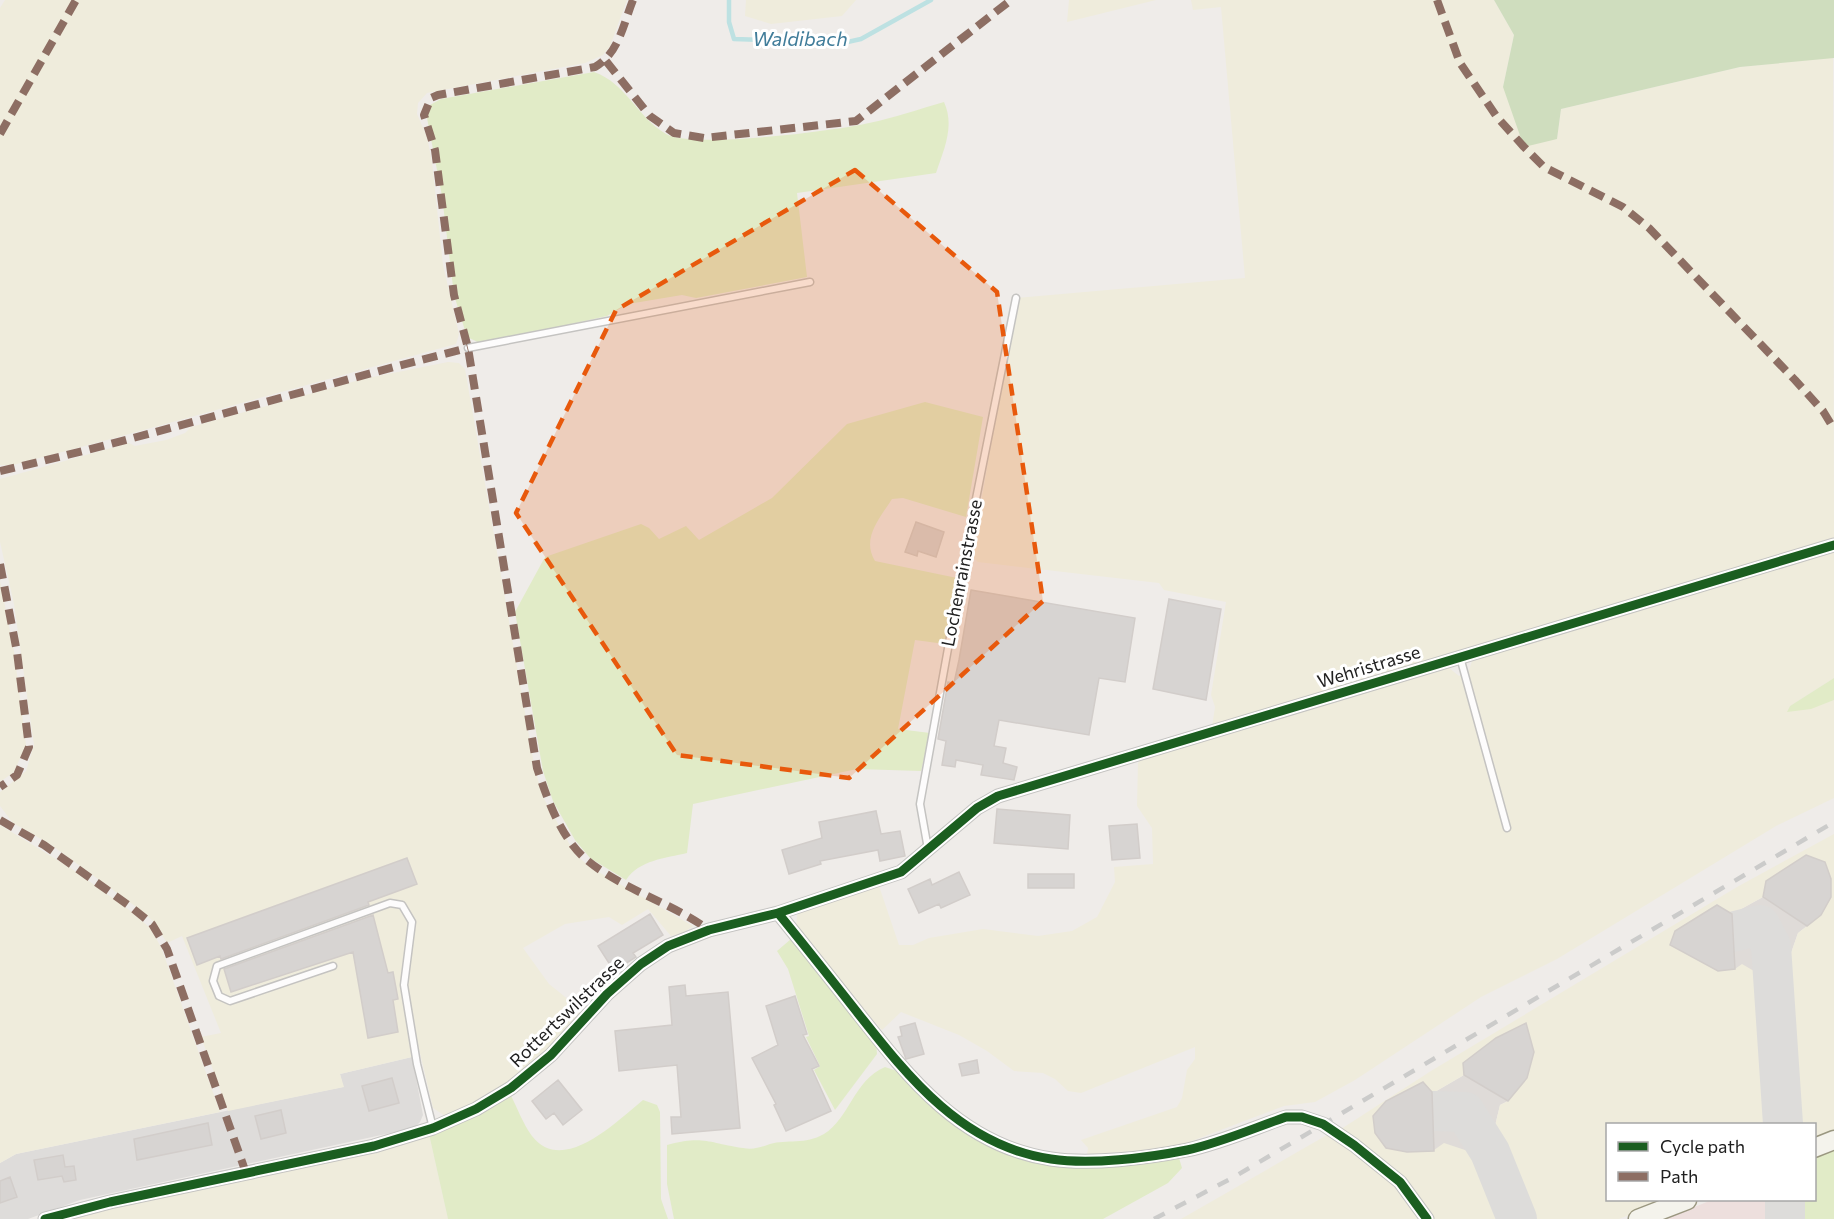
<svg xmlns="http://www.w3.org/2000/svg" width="1834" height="1219" font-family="Commissioner,sans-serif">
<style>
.residential{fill:#dedcda}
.military{fill:#eddfdd}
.airport{fill:#dfdbd8}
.farmland{fill:#efecdc}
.grass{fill:#e1ebc7}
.forest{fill:#cfddbe}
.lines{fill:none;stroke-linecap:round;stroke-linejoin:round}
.stream{stroke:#bde1e2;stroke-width:4.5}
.taxiway{stroke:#dddcda;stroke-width:40}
.building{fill:#d7d4d2;stroke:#d2cdca;stroke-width:1.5}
.lane-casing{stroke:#c4c3c1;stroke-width:9}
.street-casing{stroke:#c4c3c1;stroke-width:15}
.secondary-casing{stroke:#9a9780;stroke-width:21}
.lane{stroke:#fdfcfc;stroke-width:6}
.street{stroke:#fdfcfc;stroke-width:12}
.secondary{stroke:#f4f3ec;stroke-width:18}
.rail{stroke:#cbcbca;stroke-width:4.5;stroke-dasharray:12 12;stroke-linecap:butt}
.quiet{stroke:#8d6e63;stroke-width:8;stroke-dasharray:15 8;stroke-linecap:butt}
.cycleway-casing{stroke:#fff;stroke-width:13}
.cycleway{stroke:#1b5e20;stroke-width:9}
.marked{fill:#e8590c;fill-opacity:0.2;stroke:#e8590c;stroke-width:4.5;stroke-dasharray:12 8;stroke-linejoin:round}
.labels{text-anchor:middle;stroke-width:6;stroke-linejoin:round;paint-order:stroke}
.street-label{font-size:18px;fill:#202020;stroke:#fff}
.water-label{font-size:20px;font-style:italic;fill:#417d9a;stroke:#fff}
</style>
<rect width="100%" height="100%" fill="#efece9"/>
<!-- residential -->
<path class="residential" d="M412,1057L423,1115L420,1122L414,1128L80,1200L28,1219H0V1163L16,1154L343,1087L340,1074Z"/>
<!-- military -->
<path class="military" d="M1834,1150V1219H1664L1712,1200H1814L1815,1158Z"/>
<!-- airport -->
<path class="airport" d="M1763,897L1807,926L1798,933L1783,976L1789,1124H1772L1735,969L1732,914Z
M1464,1075L1508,1101L1500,1105L1494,1130L1496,1148L1526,1219H1506L1482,1160L1477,1154L1434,1151L1433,1093Z"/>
<!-- farmland -->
<path class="farmland" d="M5,0H627L610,46L603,55L585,63L427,93L418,103L417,114L427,137L432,162L443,265L459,334L456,344L111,439L13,465H0V8Z
M746,0H856L842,16L771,24L745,16Z
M1069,0H1156L1067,22Z
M1191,0H1494L1514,35L1503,87L1557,139L1561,109L1740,67L1833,57L1834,543L1212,727L1215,707L1211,695L1226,602L1164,590L1159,583L978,562L972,556L1016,298L1245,278L1221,7L1193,10Z
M448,362L459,363L465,369L535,770L543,797L575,854L590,867L693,926L683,933L671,936L648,909L622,925L609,917L565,924L523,948L549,984L584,1012L539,1057L503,1087L465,1109L445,1116L433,1108L415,1032L412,1057L340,1074L344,1087L228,1111L201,1037L221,1033L182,936L167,943L153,921L139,909L50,844L13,823L0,806V792L26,771L34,745L14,604L0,542V479L129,443L135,446L166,440L185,433L191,427L363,379Z
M1834,552V678L1790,706L1788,711L1811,708L1834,700V798L1776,826L1557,959L1481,997L1355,1080L1315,1102L1284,1106L1176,1147L1087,1155L1088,1148L1081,1140L1177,1107L1182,1098L1187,1070L1195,1059V1047L1081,1093L1068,1091L1055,1079L1043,1073L1014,1071L987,1051L959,1035L901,1012L882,1030L800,938L796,929L797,915L803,910L879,886L899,945H913L929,938L983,929L1038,936L1072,931L1097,917L1115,882L1114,867L1153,864L1152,828L1137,806L1138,763L1144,755L1441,668H1449L1459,676L1468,673L1472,661L1478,657Z
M0,581L14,651L26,745L14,772L0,782Z
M0,825L72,869L132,912L150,928L161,947L220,1112L16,1154L0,1163Z
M1834,834V1131L1815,1139L1814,1124H1789L1783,976L1798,933L1807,926L1763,897L1732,914L1735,969L1742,964L1766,978L1772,1124H1608V1200H1667L1619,1219H1525L1496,1148L1494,1130L1500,1105L1508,1101L1464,1075L1433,1093L1434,1150L1444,1143L1477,1154L1482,1160L1506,1219H1430L1398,1173L1379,1156L1338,1131L1431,1071L1737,887Z
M429,1134L448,1219H68L101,1210Z
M1327,1135L1381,1170L1419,1219H1181Z"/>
<!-- grass -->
<path class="grass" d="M594,72C626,83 637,117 666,134C692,149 835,131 869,123C894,118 919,109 944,102C955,126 944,149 936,173L797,193L807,277L696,298L682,295L628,304L607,316L482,344L467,337L454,295L442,196L427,118L430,105L441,99Z
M925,402L983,417L966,517L903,498L892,499C880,518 861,538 875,561L957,578L945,644L915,640L898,729L930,733L921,771L857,769L693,804L687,853C666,858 639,860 626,880L590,858L575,840L553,801L543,771L515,612L545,557L641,524L649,528L659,539L686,526L699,540L772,498L847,424Z
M1834,678V700L1811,709L1787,712L1790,706Z
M791,939L876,1042L877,1054L835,1110L814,1070L820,1066L806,1037L809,1036L788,969L777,951Z
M885,1067L900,1072L939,1112L965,1132L985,1144L1014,1155L1179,1158L1182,1168L1168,1183L1103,1219H674L667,1184V1145C704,1135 708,1143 743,1148C754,1150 761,1147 770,1144C787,1139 805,1145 824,1134C849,1119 854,1080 885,1067Z
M510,1094C517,1107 523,1124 532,1136C563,1176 617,1121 643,1100L657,1105L660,1112L661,1199L668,1219H448L429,1134Z
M1834,1150V1219H1793L1792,1200H1814L1815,1158Z"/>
<!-- forest -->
<path class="forest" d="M1494,0H1834V58L1740,67L1561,109L1557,139L1524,147L1503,87L1514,35Z"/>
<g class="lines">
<!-- stream -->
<path class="stream" d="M729,0V22L734,39L843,43L861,39L931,0"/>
<!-- taxiway -->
<path class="taxiway" d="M1732,932L1760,925L1771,946L1783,1124
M1433,1111L1465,1112L1490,1152L1517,1219
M1785,1200V1219"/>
</g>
<!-- building -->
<path class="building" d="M916,522L944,532L936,557L918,551L917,556L905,552Z
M971,590L1135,618L1125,682L1099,678L1089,735L999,720L994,746L1006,748L1003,763L1017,767L1014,780L981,775L983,765L956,760L955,767L942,765L946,741L938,739L948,682L954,683L959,660Z
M1169,599L1221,609L1206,700L1153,689Z
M997,809L1070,815L1068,849L994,843Z
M876,811L881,834L900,831L905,856L880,861L878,850L820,861L821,864L789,874L782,850L822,838L819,822Z
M1137,824L1140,858L1112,860L1109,826Z
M1806,855L1825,862L1831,879V897L1821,915L1807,926L1763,897L1766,881Z
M407,858L417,884L368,902L369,905L221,959L220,956L197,965L187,938Z
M959,872L970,895L941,908L939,904L919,913L908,889L930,879L932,885Z
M1028,874H1074V888H1028Z
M1717,905L1732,914L1735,969L1718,971L1670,945L1675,931Z
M650,914L663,935L633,953L636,957L614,971L598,946Z
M373,915L388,973L393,972L398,999L393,1000L398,1032L368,1038L353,952L231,992L224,969Z
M685,985L686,996L728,992L740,1128L672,1134L671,1117H681L677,1065L619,1071L615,1031L672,1025L669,987Z
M795,996L807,1034L803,1035L819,1066L812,1069L831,1111L786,1131L774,1105L776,1104L752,1058L778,1045L766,1006Z
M915,1023L924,1054L906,1059L898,1037L902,1036L900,1027Z
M1526,1023L1534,1052L1527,1078L1508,1101L1464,1075L1463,1063L1496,1038Z
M977,1060L979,1073L962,1076L959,1064Z
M392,1078L399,1103L369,1111L362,1086Z
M558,1080L582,1110L563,1125L554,1113L546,1119L532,1101Z
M1423,1082L1432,1092L1434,1151L1407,1152L1386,1148L1375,1133L1373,1116L1386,1101Z
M281,1110L286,1133L261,1139L255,1116Z
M208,1123L212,1145L137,1160L134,1139Z
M63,1155L65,1167L74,1166L76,1180L64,1182L62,1176L38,1180L34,1160Z
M10,1177L17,1197L0,1203V1181Z"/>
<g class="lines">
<!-- lane casing -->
<g class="lane-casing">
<path id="lane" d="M468,348L810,282
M1460,657L1507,828
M928,849L920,804L965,554L1016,298
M333,966L230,1001L219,996L213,981L217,966L390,903L402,905L412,922L404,985L417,1064L433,1128"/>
</g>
<!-- street casing -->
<g class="street-casing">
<path id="street" d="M778,913C805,946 831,979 857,1012C909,1078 962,1146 1051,1159C1091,1165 1147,1158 1187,1150C1220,1143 1254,1128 1286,1117H1302L1323,1124L1354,1145L1400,1182L1427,1219
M45,1219L110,1202L374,1146L433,1128L476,1109L511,1088L551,1055L607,994L641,964L668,946L709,930L778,913L901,872L977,808L998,796L1834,545"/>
</g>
<!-- secondary casing -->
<g class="secondary-casing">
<path id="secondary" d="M1814,1148L1834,1140
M1638,1219L1687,1200"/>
</g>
<!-- lane -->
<use href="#lane" class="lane"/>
<!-- street -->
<use href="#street" class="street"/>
<!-- secondary -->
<use href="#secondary" class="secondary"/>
<!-- rail -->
<path class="rail" d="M1154,1219L1234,1177L1834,822"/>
<!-- quiet -->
<path class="quiet" d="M633,0C623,25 619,53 595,67L438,95L431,98L424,115L435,150L454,295L468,348L537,768C548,801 561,839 588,861C624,890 672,903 709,930
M1437,0L1460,63L1497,117L1524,147L1544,167L1623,207L1649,228L1795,380L1823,411L1834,429
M606,61L650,116L674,133L704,138L856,121L1011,0
M0,134L76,0
M0,471C157,435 312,387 468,348
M0,564L17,652L29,747L17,775L0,787
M0,820L44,845L131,907L152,924L167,949L246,1173"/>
<!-- cycleway casing -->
<g class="cycleway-casing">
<path id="cycleway" d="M778,913C805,946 831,979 857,1012C909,1078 962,1146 1051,1159C1091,1165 1147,1158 1187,1150C1220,1143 1254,1128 1286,1117H1302L1323,1124L1354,1145L1400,1182L1427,1219
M45,1219L110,1202L374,1146L433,1128L476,1109L511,1088L551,1055L607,994L641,964L668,946L709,930L778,913L901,872L977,808L998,796L1834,545"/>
</g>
<!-- cycleway -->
<use href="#cycleway" class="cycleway"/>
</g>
<!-- marked area -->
<path class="marked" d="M855,170L997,292L1043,601L849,778L677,755L516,513L616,310Z"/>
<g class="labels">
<!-- street labels -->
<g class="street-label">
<text transform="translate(962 573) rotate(-79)" y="6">Lochenrainstrasse</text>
<text transform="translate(1369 667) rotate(-17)" y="6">Wehristrasse</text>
<text transform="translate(567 1012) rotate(-44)" y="6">Rottertswilstrasse</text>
</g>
<!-- water labels -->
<g class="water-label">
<text x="800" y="46">Waldibach</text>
</g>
</g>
<!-- legend -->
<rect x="1606" y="1123" width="210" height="78" fill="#ffffff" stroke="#a6a6a6" stroke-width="1.5"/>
<rect x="1618" y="1142" width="30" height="9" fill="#1b5e20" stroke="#a6a6a6" stroke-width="1.5"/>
<text x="1660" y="1153" font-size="18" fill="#202020">Cycle path</text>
<rect x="1618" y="1172" width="30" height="9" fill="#8d6e63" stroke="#a6a6a6" stroke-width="1.5"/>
<text x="1660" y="1183" font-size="18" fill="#202020">Path</text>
</svg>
